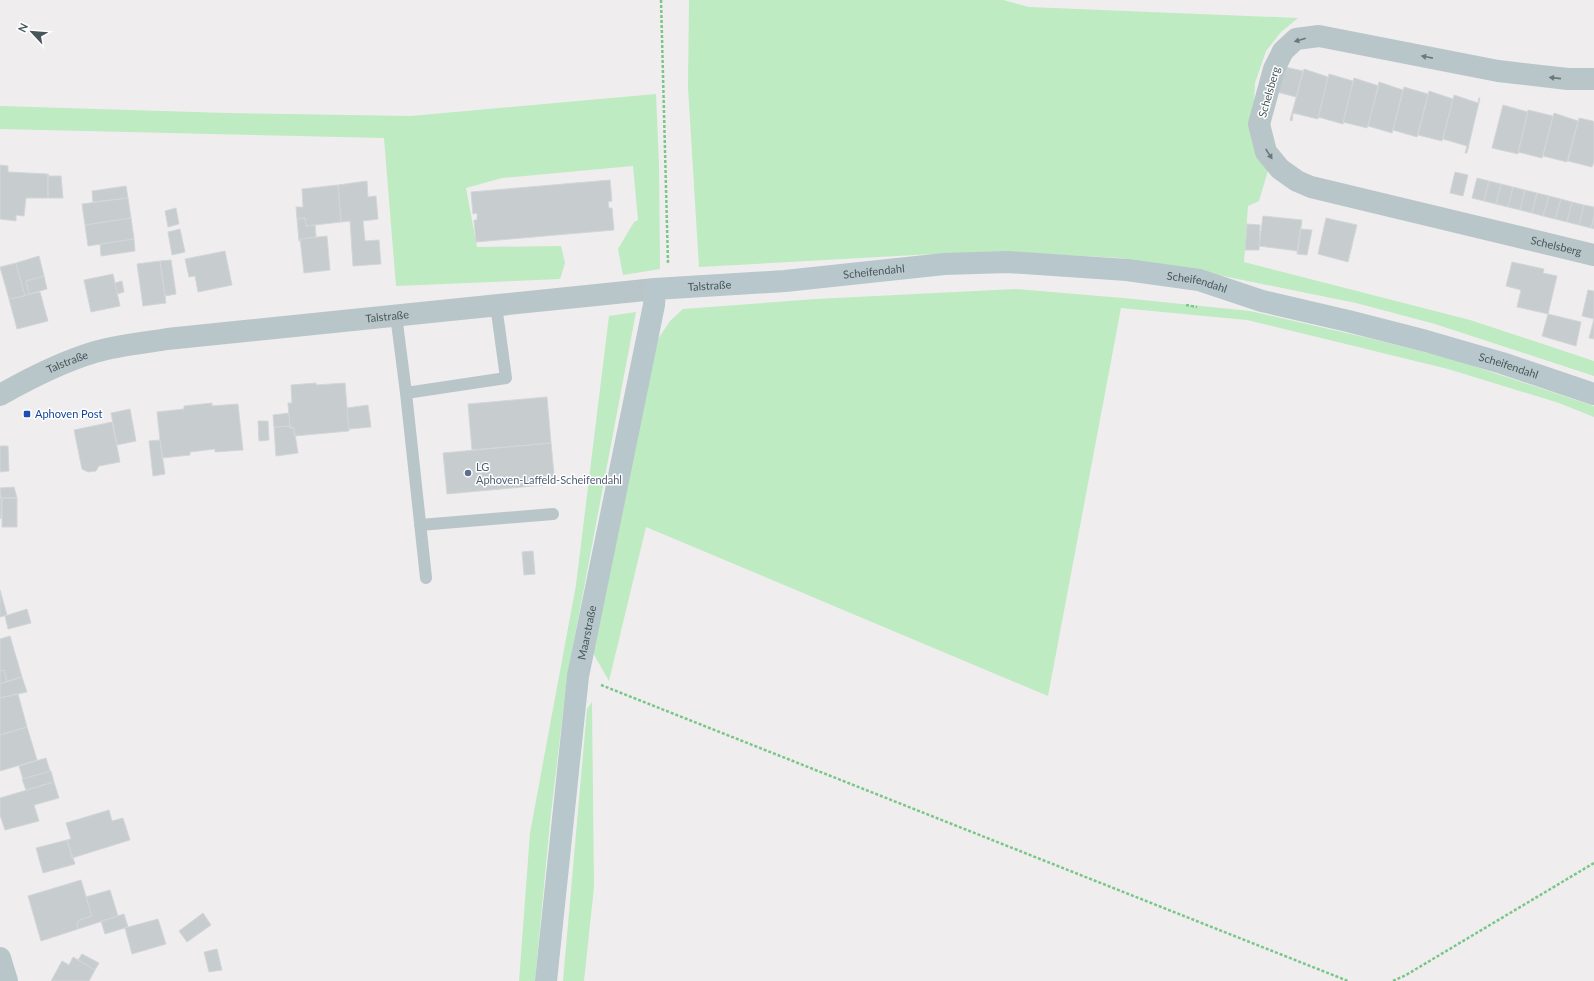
<svg xmlns="http://www.w3.org/2000/svg" width="1594" height="981" font-family="Lato,sans-serif">
<style>
.green{fill:#beebc1}
.building{fill:#c7cccf;stroke:#d2d6d9}
.lines{fill:none;stroke-linecap:round;stroke-linejoin:round}
.path{stroke:#78c787;stroke-width:2.5;stroke-dasharray:3 2;stroke-linecap:butt}
.lane{stroke:#b9c6c9;stroke-width:12}
.street{stroke:#b9c6c9;stroke-width:22}
.secondary{stroke:#b7c7cb;stroke-width:22}
.oneway{fill:#69787b}
.transit-dot{fill:#1a4fb4;stroke:#fff;stroke-width:1.5}
.service-dot{fill:#5c6f8a;stroke:#fff;stroke-width:1.5}
.labels{text-anchor:middle;stroke-width:3;stroke-linejoin:round;paint-order:stroke}
.street-label{font-size:11px;fill:#475659;stroke:#fff}
.transit-label{font-size:11px;fill:#164399;stroke:#fff;text-anchor:start}
.service-label{font-size:11px;fill:#4e5e75;stroke:#fff;text-anchor:start}
</style>
<rect width="100%" height="100%" fill="#f0edee"/>
<!-- green -->
<path class="green" d="M689,0H1003L1029,7L1298,18L1281,32L1266,51L1255,83L1252,142L1269,167L1259,201L1248,206L1244,262L1470,320L1594,361V376L1435,324L1356,303L1189,269L1120,258L1012,252L933,254L699,267L688,87Z
M656,94L659,165L660,269L623,275L618,249L634,222L638,220L633,166L502,178L466,188L477,247L561,246L565,263L560,279L396,286L384,138L0,129V106L227,113L411,116Z
M1015,289L1123,298L1250,311L1368,338L1452,359L1594,406V417L1559,403L1448,369L1247,320L1121,308L1048,696L646,527L609,681L593,653L654,345L670,321L683,309L816,299Z
M636,312L567,678L550,822L535,981H519L530,833L576,585L609,316Z
M592,702L594,887L584,981H563L587,709Z"/>
<!-- building -->
<path class="building" d="M1285,67L1303,71L1296,97L1277,92Z
M1304,69L1328,77L1318,119L1293,113L1292,121L1290,120Z
M1329,74L1353,81L1343,124L1318,117Z
M1354,78L1379,86L1367,128L1343,122Z
M1379,82L1403,90L1392,133L1368,126Z
M1404,87L1428,94L1417,137L1393,130Z
M1429,91L1453,99L1442,141L1418,135Z
M1454,95L1478,103L1479,98H1480L1467,153H1465L1467,146L1443,139Z
M1503,105L1528,112L1518,154L1492,148Z
M1528,110L1553,116L1542,158L1518,152Z
M1554,113L1578,121L1567,162L1543,156Z
M1579,118L1593,121L1594,123V162L1592,167L1568,161Z
M0,165L8,166V172L48,174V198H26L24,216L16,215V221L0,219Z
M1455,172L1468,175L1463,196L1450,193Z
M48,174L49,176H61L63,198H48Z
M1477,178L1489,181L1484,201L1472,198Z
M610,180L612,201L608,202L609,208H612L614,230L476,242L474,220H477V213L473,214L471,192Z
M367,181L368,197L376,196L378,219L363,221L365,241L379,240L381,264L353,266L350,221L341,222L338,185Z
M1489,181L1501,184L1496,204L1484,201Z
M1501,184L1513,187L1508,207L1496,204Z
M338,185L341,222L306,226L305,218L297,219L296,207H303L302,189Z
M126,186L128,198L93,202L92,191Z
M1513,187L1525,190L1520,210L1508,207Z
M1525,190L1537,193L1532,213L1520,210Z
M1537,193L1549,196L1543,216L1532,213Z
M1549,196L1561,199L1555,219L1543,216Z
M128,198L131,218L85,225L82,204Z
M1561,199L1572,202L1567,222L1555,219Z
M1572,202L1584,205L1579,225L1567,222Z
M1584,205L1594,207V216L1591,228L1579,225Z
M176,208L179,224L168,227L165,211Z
M1263,216L1302,220L1298,251L1259,246Z
M1594,216V229L1591,228Z
M131,218L134,239L88,246L85,225Z
M305,218L306,226L315,225L316,237L300,239L301,241H299L297,219Z
M1326,218L1357,225L1348,262L1318,254Z
M1247,224L1260,225L1259,250H1245Z
M180,229L185,252L172,255L168,232Z
M1300,229L1312,230L1307,255L1297,254Z
M327,236L330,270L304,273L300,239Z
M134,239L135,251L101,256L100,244Z
M225,251L232,285L198,292L195,276L189,277L185,259Z
M39,256L44,276L26,281L29,294L25,296L16,263Z
M171,260L176,294L165,296L160,261Z
M160,261L166,303L143,306L137,264Z
M1512,262L1544,269L1543,273L1557,276L1548,314L1517,307L1521,290L1506,286Z
M16,263L25,296L9,299L0,267Z
M113,274L120,306L91,312L84,280Z
M44,276L47,289L29,294L26,281Z
M122,281L124,292L117,294L115,283Z
M1588,290L1594,291V319L1582,316Z
M40,292L48,321L17,329L9,299Z
M1548,314L1581,322L1576,346L1542,336Z
M1594,319V339L1589,338Z
M316,383V385L345,383L349,431L294,436V428H291L290,426L288,403H292L291,385Z
M547,397L551,443L472,450L468,404Z
M212,403V406L238,404L243,450L215,452V449L190,452V455L162,458L157,412L184,409V406Z
M368,405L371,427L349,429L347,408Z
M130,409L136,441L117,445L111,413Z
M289,413L290,426L274,427L273,415Z
M258,421H268L269,440L259,441Z
M112,422L120,462L99,466L96,471L88,472L82,469L74,430Z
M290,426V428H294L298,453L276,456L274,427Z
M160,440L165,474L153,476L149,441Z
M551,443L555,484L447,494L443,453Z
M0,446H8L9,471L0,472Z
M14,487L17,498H1L0,488Z
M0,498H2L1,518L0,519Z
M2,498H17V527H2Z
M533,551L535,574L524,575L522,552Z
M0,590L7,615L0,617Z
M27,609L31,623L8,629L5,616Z
M10,636L22,677L7,681L4,670L0,671V639Z
M4,670L7,681L0,684V671Z
M22,677L27,692L0,698V684Z
M18,694L27,727L0,735V698Z
M27,727L37,760L0,771V735Z
M46,758L50,771L23,779L19,766Z
M51,771L54,782L26,790L22,779Z
M54,782L59,798L34,805L39,821L5,830L0,815V798Z
M109,810L112,821L123,818L130,840L72,858L67,840L71,839L66,823Z
M67,840L75,864L43,873L36,848Z
M81,880L92,916L79,920L77,925L78,929L41,941L28,896Z
M110,890L118,916L78,929L77,925L79,920L92,916L86,897Z
M203,913L211,925L187,942L179,931Z
M124,914L128,927L105,934L101,921Z
M158,919L166,944L132,954L125,928Z
M217,949L222,970L209,972L204,952Z
M82,954L99,963L95,970L78,960Z
M73,957L95,970L89,981H51L62,961L69,965Z"/>
<g class="lines">
<!-- path -->
<path class="path" d="M661,0L668,263
M1186,305L1197,307
M601,685L1348,981
M1393,981L1406,975L1594,863"/>
<!-- lane -->
<path class="lane" d="M396,315L406,393L426,578
M406,393L506,378L496,305
M420,525L553,514"/>
<!-- street -->
<g class="street">
<path id="s1" d="M1594,79H1568L1498,71L1319,36L1296,39L1283,51L1274,69L1259,124L1266,152L1280,169L1297,181L1311,187L1594,255"/>
<path id="s2" d="M0,395C30,378 61,362 95,352C118,345 144,343 167,339L655,289"/>
<path d="M0,958L7,981"/>
</g>
<!-- secondary -->
<path class="secondary" id="s3" d="M546,981L578,676L654,305L655,289L785,281L944,264L1008,262L1127,270L1199,280L1262,301L1348,321L1426,341L1502,363L1594,394"/>
</g>
<!-- one-way arrows -->
<defs><path id="oneway-solid" d="M-6-.8H1V-3.2L6.5 0L1 3.2V.8H-6Z"/></defs>
<g class="oneway">
<use href="#oneway-solid" transform="translate(1300 40) rotate(164)"/>
<use href="#oneway-solid" transform="translate(1427 57) rotate(-169)"/>
<use href="#oneway-solid" transform="translate(1555 78) rotate(-174)"/>
<use href="#oneway-solid" transform="translate(1269 154) rotate(57)"/>
</g>
<!-- markers -->
<rect class="transit-dot" x="23" y="410" width="8" height="8" rx="2"/>
<circle class="service-dot" cx="468" cy="473" r="4"/>
<g class="labels">
<!-- street labels -->
<g class="street-label">
<text transform="translate(1269 92) rotate(-74)" y="4">Schelsberg</text>
<text dy="4" stroke="none"><textPath href="#s1" startOffset="736">Schelsberg</textPath></text>
<text dy="4" stroke="none"><textPath href="#s3" startOffset="921">Scheifendahl</textPath></text>
<text dy="4" stroke="none"><textPath href="#s3" startOffset="1246">Scheifendahl</textPath></text>
<text dy="4" stroke="none"><textPath href="#s3" startOffset="756">Talstraße</textPath></text>
<text dy="4" stroke="none"><textPath href="#s2" startOffset="399">Talstraße</textPath></text>
<text dy="4" stroke="none"><textPath href="#s2" startOffset="75">Talstraße</textPath></text>
<text dy="4" stroke="none"><textPath href="#s3" startOffset="1569">Scheifendahl</textPath></text>
<text dy="4" stroke="none"><textPath href="#s3" startOffset="351">Maarstraße</textPath></text>
</g>
<!-- transit labels -->
<g class="transit-label">
<text x="35" y="418">Aphoven Post</text>
</g>
<!-- service labels -->
<g class="service-label">
<text x="476" y="471">LG<tspan x="476" dy="13">Aphoven-Laffeld-Scheifendahl</tspan></text>
</g>
</g>
<!-- north arrow -->
<g transform="translate(32 32) rotate(296)" stroke="#ffffff" stroke-width="3" paint-order="stroke">
<path d="M0-3L7 15L0 10L-7 15Z" fill="#475659"/>
<text y="-6" font-size="11" font-weight="bold" text-anchor="middle" fill="#475659">N</text>
</g>
</svg>
